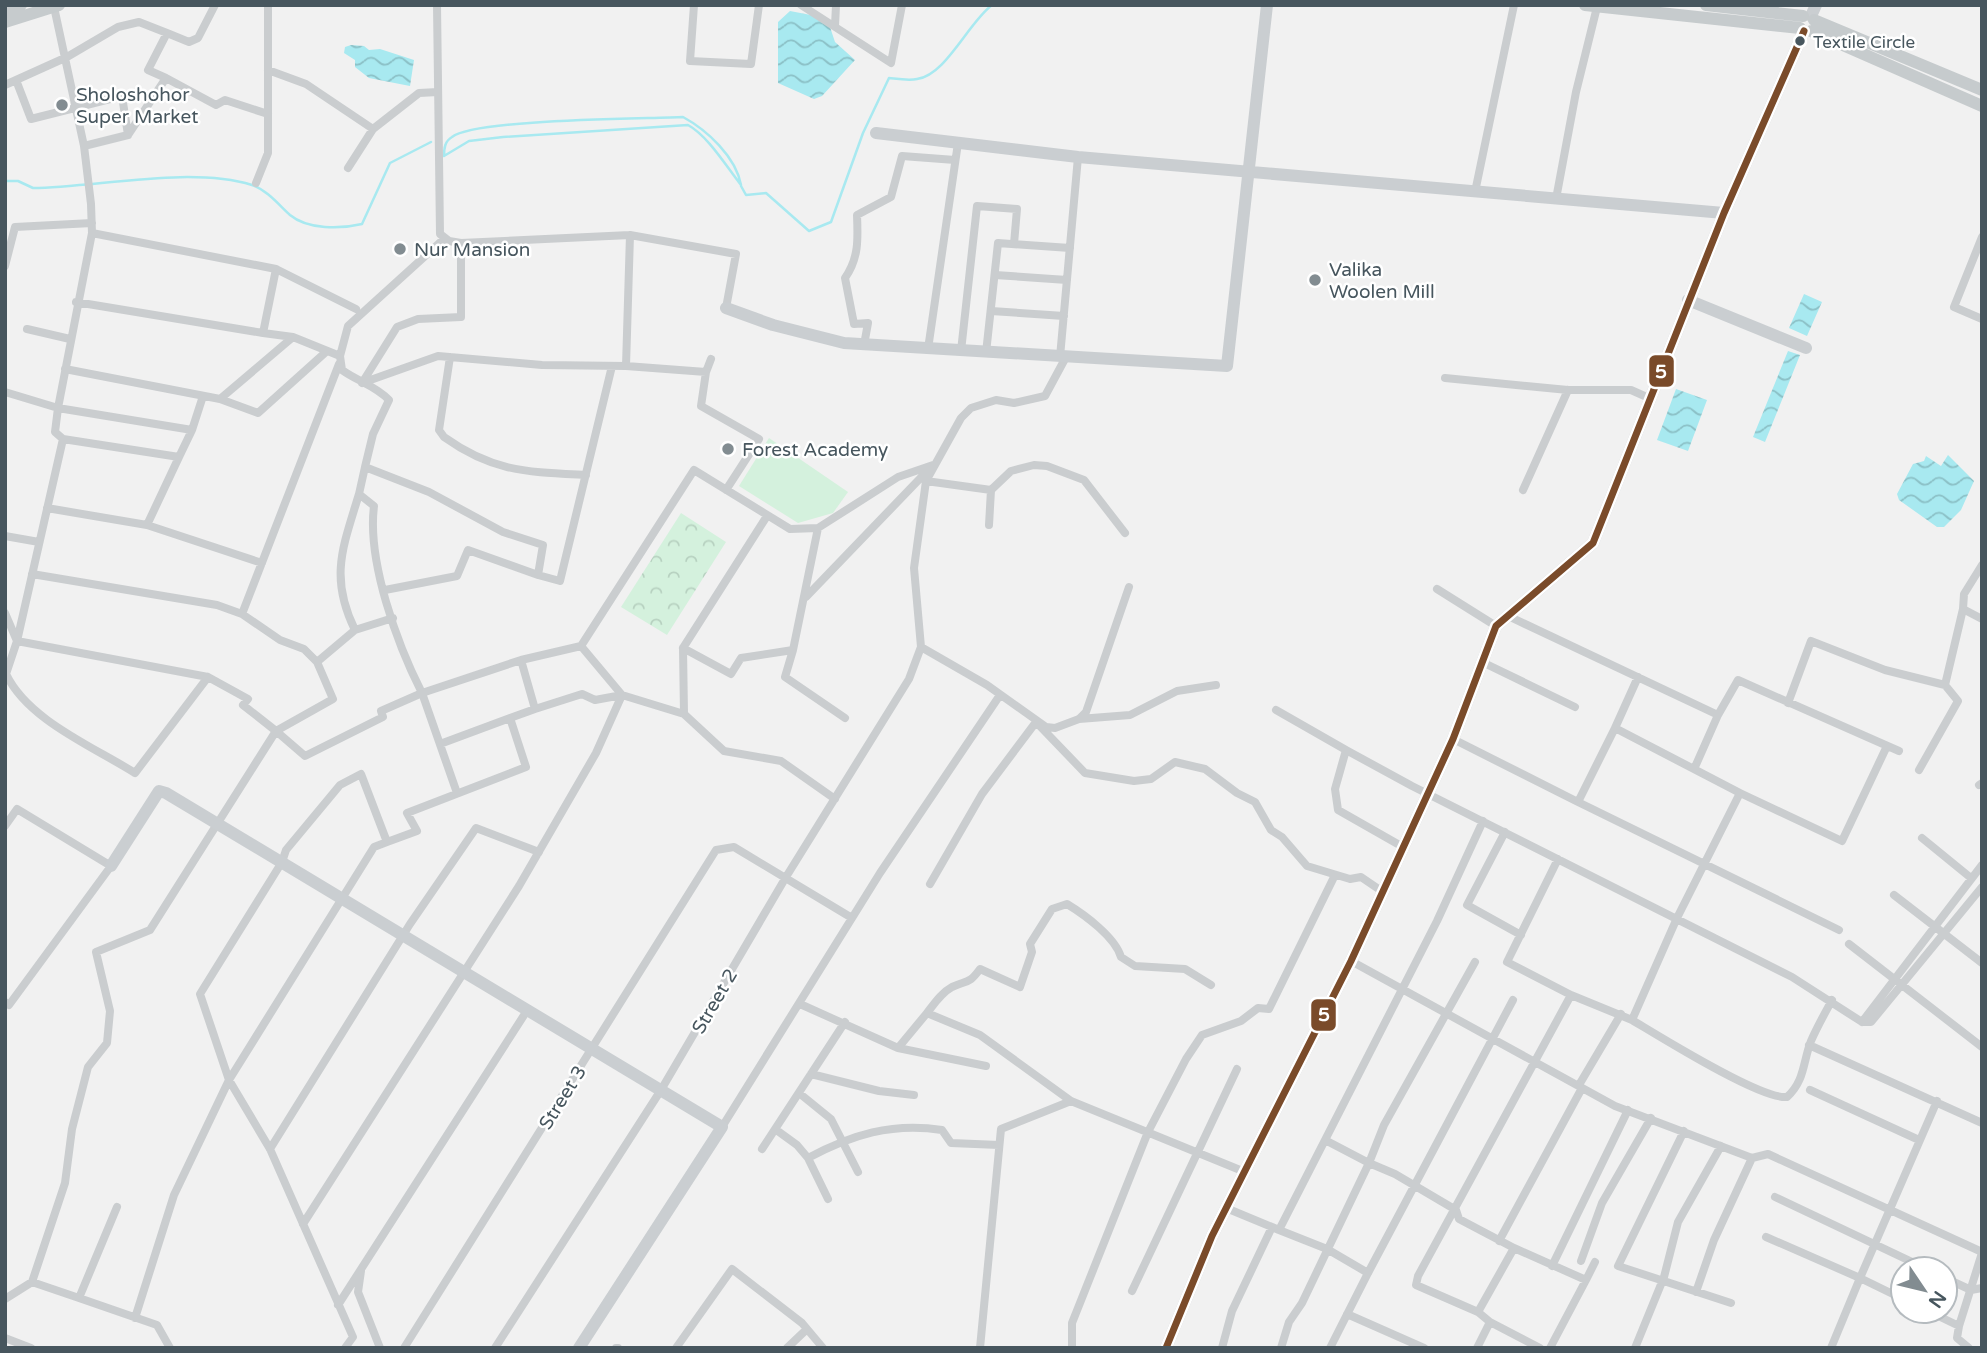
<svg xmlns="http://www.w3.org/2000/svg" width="1987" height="1353" font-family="'Varela Round',sans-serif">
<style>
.park{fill:url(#park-crowns)}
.garden{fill:#d4f1dd}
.water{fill:url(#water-waves)}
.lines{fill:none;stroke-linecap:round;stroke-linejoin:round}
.stream{stroke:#a8e9f0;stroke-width:2.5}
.street{stroke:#cacdcf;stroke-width:8}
.secondary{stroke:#caced1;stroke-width:12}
.primary{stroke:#c6cbcd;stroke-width:12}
.bus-1-casing{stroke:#fff;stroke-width:12}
.bus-1{stroke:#7a4b2a;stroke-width:7}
.bus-dot{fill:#47565e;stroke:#fff;stroke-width:2.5}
.poi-dot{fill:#828c91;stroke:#fff;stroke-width:2.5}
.labels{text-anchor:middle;stroke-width:5;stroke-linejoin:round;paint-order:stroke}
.bus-label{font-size:17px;fill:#47565e;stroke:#fff;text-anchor:start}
.poi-label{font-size:19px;fill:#47565e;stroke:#fff;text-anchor:start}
.street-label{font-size:19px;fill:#47565e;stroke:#fff}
.line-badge{stroke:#fff;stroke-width:2.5}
.badge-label{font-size:19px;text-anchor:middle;font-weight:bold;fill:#fff}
</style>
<defs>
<pattern id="park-crowns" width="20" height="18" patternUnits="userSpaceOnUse" patternTransform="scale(1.75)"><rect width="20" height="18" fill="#d4f1dd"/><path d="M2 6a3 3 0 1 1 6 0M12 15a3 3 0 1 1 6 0" fill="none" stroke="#b7d1c0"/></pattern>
<pattern id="water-waves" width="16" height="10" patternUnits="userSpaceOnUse" patternTransform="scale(1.75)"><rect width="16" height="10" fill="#a8e9f0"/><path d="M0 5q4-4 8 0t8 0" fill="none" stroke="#8bc0c6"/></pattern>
</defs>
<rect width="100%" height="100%" fill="#f1f1f1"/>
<!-- park -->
<path class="park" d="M681,513L726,542L667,635L621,607Z"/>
<!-- garden -->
<path class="garden" d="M769,438L848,492L833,513L798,523L739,486Z"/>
<!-- water -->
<path class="water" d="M790,11L816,16L829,24L835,42L855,60L822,96L814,99L778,83V22Z
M351,45L364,46L369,50L380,49L414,60L410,86L369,78L355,67V60L344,53L345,47Z
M1804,294L1822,302L1807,336L1789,328Z
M1788,351L1800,355L1765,442L1753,437Z
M1676,389L1707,400L1688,451L1657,440Z
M1948,455L1974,481L1961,510L1944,527H1937L1899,500L1897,494L1913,464L1924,461L1926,456L1941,466Z"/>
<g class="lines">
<!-- stream -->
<path class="stream" d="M683,117C707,130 736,157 741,185C726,166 708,136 688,125L503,137L469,141L444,156C444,148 445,141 452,137C475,119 644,119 683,117Z
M5,181H18L33,188C98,187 190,166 252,185C267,190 279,205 290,215C308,230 341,229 362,224L390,163L431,142
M741,186L746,195L766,193L809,231L831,222L863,133L889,78C898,79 909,81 917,79C946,75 968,23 992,5"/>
<!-- street -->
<path class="street" d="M694,5L690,61L751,64L759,5
M801,5L891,63L902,5
M835,26L836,5
M268,70L306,84L373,129L419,93L438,92
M166,78L216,105L225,100L268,114
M16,80L31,119L122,96L128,135
M5,85L67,57L118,27L139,22L167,33
M84,146L128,135L166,78L148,70L167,33L189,42L198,38L215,5
M348,168L373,129
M256,183L268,153V5
M1475,192L1514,5
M1556,199L1576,92L1597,7
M92,233L276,269
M630,235L736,254L726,308
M1982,237L1954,307L1982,319
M445,238L348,326L340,356L342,370C357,381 376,386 389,400L373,434L365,467L429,492L503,532L543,545L538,575L560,581L612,366
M5,266L15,227L92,223
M995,275L1067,280
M76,302L263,333L276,269L356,309
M991,311L1064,316
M27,329L70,339
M263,333L293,337
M864,345L868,323L854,324L845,278C859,258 858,239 857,215L891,197L902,156L955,160
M928,349L958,143
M961,351L977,206L1017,209L1014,244
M986,353L998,243L1070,248
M450,357L439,430L444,437C493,472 527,472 586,475
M1060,357L1078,157
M1066,357L1045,396L1014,403L996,400L971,408L961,418L926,481L914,568L921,647L987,685L1046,727L1055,728L1079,719L1086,712L1129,587
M626,366L706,372L711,359
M65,369L220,399L293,337L340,356
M706,372L701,406L759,439L726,490
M1445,378L1568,390H1631L1649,398
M362,383L438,356L542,365L626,366L630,235L461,243L449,241L440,234L437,5
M362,383L397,327L418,319L461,317V243
M5,392L58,408L192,430L203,396
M220,399L258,413L327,351
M63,439L179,457L147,525
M179,457L192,430
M365,467L359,494L374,506C367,561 397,644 422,693L521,660L581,646L694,470L790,529L818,528L898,477L933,465L806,597
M926,481L991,490
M1523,490L1568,390
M47,508L147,525L262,563
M767,516L683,648L731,674L741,658L793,650L785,677L845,718
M989,525L991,490L1011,471L1034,465L1047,466L1084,480L1125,533
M5,536L39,542
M32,574L217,605L242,614L280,640L304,649L317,662L333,699L276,731L305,756L383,717L381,711L422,693L457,793
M1437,589L1496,626
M385,590L457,576L468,550L538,575
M1963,609L1964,594L1982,565
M5,613L17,641L6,674C28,720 92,746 135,773L208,677
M242,614L339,364
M1508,616L1718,715L1738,680L1899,751
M355,630L393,618
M581,646L622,695L684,714L724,751L781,761L835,799
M683,648L684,714
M793,650L818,528
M317,662L355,630C329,577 343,547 359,494
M1482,662L1575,707
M1788,703L1811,641L1885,670L1945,685
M1276,710L1346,750L1335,789L1338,810L1403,847
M1079,719L1130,715L1177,691L1216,685
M1453,739L1578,802L1615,728
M440,744L510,718
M1346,750L1412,786L1792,977L1862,1022H1871L1982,887
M1695,767L1718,715
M1919,770L1958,701L1945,685L1963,609L1982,619
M1979,785L1982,783
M1740,793L1842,841L1887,746
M1578,802L1839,930
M5,826L17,809L111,866L9,1005L5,1002
M1505,832L1467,905L1521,935
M1922,838L1971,878
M930,884L982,794L1036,722L1085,773L1134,781L1151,779L1175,762L1205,769L1237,793L1255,802L1271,830L1282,837L1307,866L1350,879L1361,877L1383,892
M1894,895L1982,963
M1849,944L1982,1047
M1351,961L1615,1106L1752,1158L1714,1240L1696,1292
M1475,962L1384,1125L1369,1163L1395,1174L1456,1210L1459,1219L1514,1248L1478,1312
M1571,995L1632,1020L1677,918L1740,793L1615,728L1638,677
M800,1004L898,1048L927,1013L980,1035L1071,1101L1245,1172
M927,1013C934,1004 941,993 952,987C968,980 969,984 980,969L1020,987L1032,952L1030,944L1052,909L1067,904C1085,915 1115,937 1121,957L1135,966L1185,969L1211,985
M1632,1020C1659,1036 1761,1100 1787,1097C1805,1081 1803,1061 1811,1041C1817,1027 1825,1013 1832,1000
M1862,1022L1982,865
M1809,1045L1982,1123
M898,1048L986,1066
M811,1074L879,1091L914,1095
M1579,1085L1621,1014
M1810,1090L1919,1140
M799,1093L831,1119L858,1172
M722,1127L880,873L1000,695
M775,1129L797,1145L808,1158
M1684,1131L1618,1266L1731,1303
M270,1149L410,924L476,828L539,852
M762,1149L845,1022
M1752,1158L1768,1154L1982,1252
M1775,1197L1927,1269
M828,1199L808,1158C851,1135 892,1122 942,1130L951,1143L999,1145
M1226,1208L1272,1227
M303,1224L519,886L596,753L622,695L595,700L582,694L535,709L521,660
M1766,1237L1860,1278L1831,1348
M1499,1241L1582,1088
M1514,1248L1586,1280L1595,1262
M1581,1261L1602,1203L1651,1118
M1552,1266L1628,1110
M361,1271L358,1292L380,1348
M1368,1273L1513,1000
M1945,1278L1971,1290L1982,1288
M32,1282L79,1298L117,1207
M1132,1291L1237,1069
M79,1298L157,1325L170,1348
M5,1299L32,1282L65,1183L72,1129L88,1067L107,1043L110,1011L96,952L150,930L276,731L243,705L248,699L208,677L17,641L63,439L55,432L58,408L92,233L91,204L84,146L54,7
M1903,1299L1860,1278L1937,1101
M338,1305L528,1009
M1928,1311L1959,1326L1982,1253
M1347,1314L1424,1348
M135,1318L174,1195L229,1080L374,847L387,842
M1959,1326L1957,1338L1969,1348
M5,1338L31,1348
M345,1348L353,1337L270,1149L229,1080L200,994L282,862L286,850L340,785L361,774L387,842L417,831L407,813L526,767L510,718L535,709
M404,1348L716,850L734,847L852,918
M495,1348L661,1090L786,877L909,679L921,647
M616,1348H618
M676,1348L732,1269L802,1323L823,1348
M787,1348L807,1329
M980,1348L1001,1129L1071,1101
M1072,1348V1323L1148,1132L1186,1059L1202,1035L1241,1021L1258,1008L1269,1009L1335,875
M1222,1348L1232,1311L1272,1227L1279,1230
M1281,1348L1289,1322L1302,1303L1369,1163L1325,1140
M1330,1348L1368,1273L1327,1249L1279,1230L1437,921L1483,821
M1477,1348L1490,1322
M1540,1348L1490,1322L1478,1312L1416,1285L1418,1276L1571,995L1507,962L1558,859
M1550,1348L1586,1280
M1635,1348L1664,1277L1678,1222L1721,1146"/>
<!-- secondary -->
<path class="secondary" d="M1811,16L1816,5
M876,133L1078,157L1724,213
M1688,300L1806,348
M726,308L773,325L844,343L1227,366L1267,5
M111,866L159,791L166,793L722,1127L579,1348
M1166,1348L1212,1236L1351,961L1453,739L1496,626L1593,543L1724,213L1804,31"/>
<!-- primary -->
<path class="primary" d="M1585,5L1800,28
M1706,5L1803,16
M5,10L21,5
M1814,20L1982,90
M5,22L59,5
M1811,31L1982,106"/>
<!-- bus-1 casing -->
<g class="bus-1-casing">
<path id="bus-1" d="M1166,1348L1212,1236L1351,961L1453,739L1496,626L1593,543L1724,213L1804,31"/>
</g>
<!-- bus-1 -->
<use href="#bus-1" class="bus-1"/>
</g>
<!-- markers -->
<circle class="bus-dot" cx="1800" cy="41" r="6"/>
<g class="poi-dot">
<circle cx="62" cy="105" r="7"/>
<circle cx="400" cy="249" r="7"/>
<circle cx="1315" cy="280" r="7"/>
<circle cx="728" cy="449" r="7"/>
</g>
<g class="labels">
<!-- bus labels -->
<g class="bus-label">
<text x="1813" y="48">Textile Circle</text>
</g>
<!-- poi labels -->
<g class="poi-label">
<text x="76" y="101">Sholoshohor<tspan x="76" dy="22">Super Market</tspan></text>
<text x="414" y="256">Nur Mansion</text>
<text x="1329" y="276">Valika<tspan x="1329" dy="22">Woolen Mill</tspan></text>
<text x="742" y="456">Forest Academy</text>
</g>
<!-- street labels -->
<g class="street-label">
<text transform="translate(714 1001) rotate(-60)" y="7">Street 2</text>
<text transform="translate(562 1097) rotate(-58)" y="7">Street 3</text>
</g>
</g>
<g class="line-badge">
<rect x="1648" y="354" width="27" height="34" rx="7" fill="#7a4b2a"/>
<rect x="1310" y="998" width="27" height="34" rx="7" fill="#7a4b2a"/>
</g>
<g class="badge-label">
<text x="1661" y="378">5</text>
<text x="1324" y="1021">5</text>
</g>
<!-- border -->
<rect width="1987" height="1353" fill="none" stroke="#47565e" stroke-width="14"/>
<!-- north arrow -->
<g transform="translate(1924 1290) rotate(125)"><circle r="33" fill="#ffffff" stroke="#b5bbbf" stroke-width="2"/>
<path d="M0-5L12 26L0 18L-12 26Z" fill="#828c91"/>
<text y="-10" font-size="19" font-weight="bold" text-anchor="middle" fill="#47565e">N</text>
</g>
</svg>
